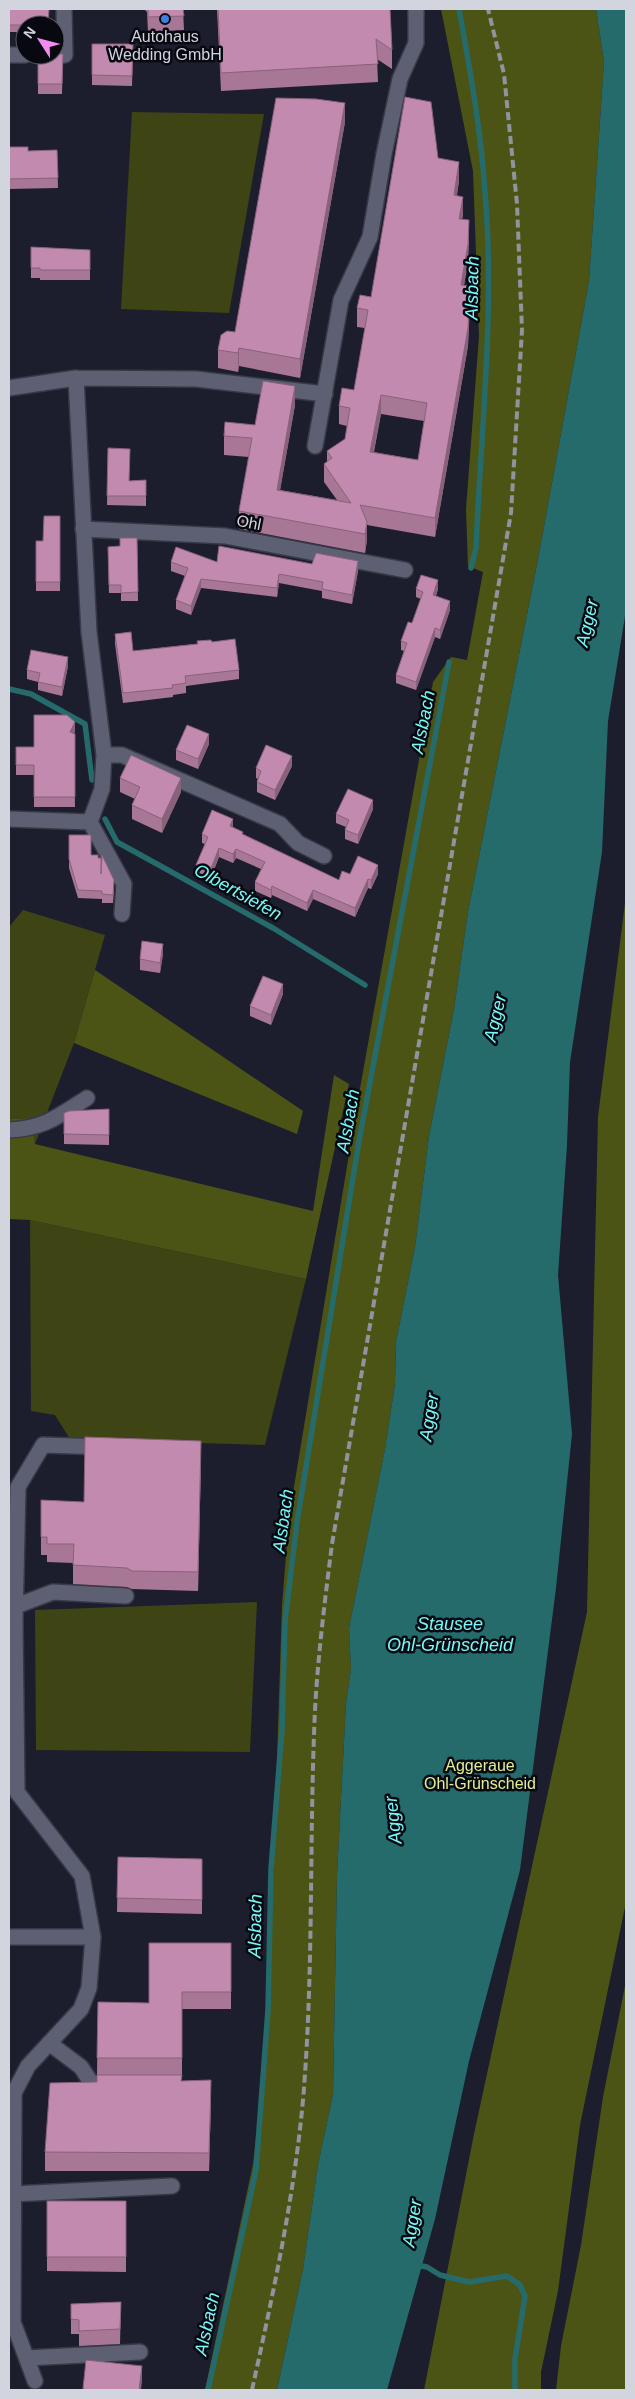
<svg xmlns="http://www.w3.org/2000/svg" width="635" height="2399" font-family="Helvetica,sans-serif">
<style>
.green{fill:#3e4414}
.forest{fill:#4c5415}
.water{fill:#266b6b}
.lines{fill:none;stroke-linecap:round;stroke-linejoin:round}
.stream{stroke:#266b6b;stroke-width:5.5}
.minor-casing{stroke:#383946;stroke-width:18}
.minor{stroke:#5d6073;stroke-width:15}
.rail{stroke:#91939f;stroke-width:4;stroke-dasharray:8 4;stroke-linecap:butt}
.wall{fill:#a87796;fill-rule:evenodd}
.shaded-wall{fill:#88617a}
.building{fill:#c38aaf;stroke:#88617a;fill-rule:evenodd}
.shop-dot{fill:#3f7fe0;stroke:#080910;stroke-width:2}
.labels{text-anchor:middle;stroke-width:5;stroke-linejoin:round;paint-order:stroke}
.poi-label{font-size:16px;fill:#d2d4de;stroke:#080910}
.street-label{font-size:16px;fill:#d2d4de;stroke:#080910}
.park-label{font-size:16px;fill:#e0ef95;stroke:#080910}
.water-label{font-size:18px;font-style:italic;fill:#77f9f9;stroke:#080910}
</style>
<rect width="100%" height="100%" fill="#1c1e2e"/>
<!-- green -->
<path class="green" d="M132,112L264,114L229,313L121,309Z
M23,910L105,935L74,1043L35,1144L31,1118L9,1119V927Z
M30,1220L306,1279L265,1445L70,1439L55,1415L31,1411Z
M257,1602L250,1752L36,1750L35,1610Z"/>
<!-- forest -->
<path class="forest" d="M441,9H596L604,62L589,281L538,559L468,912L454,1009L429,1136L415,1247L396,1342L395,1384L385,1449L349,1628L351,1669L346,1703L337,1875L333,2094L318,2165L303,2269L277,2390H205L253,2164L268,2034L282,1606L289,1517L359,1094L433,682L451,657L467,660L483,572L468,566L466,509L479,336L473,171Z
M626,895V1902L580,2125L558,2291L541,2372V2390H424L474,2134L587,1612L598,1117Z
M95,970L303,1111L297,1134L74,1043Z
M334,1075L349,1084L306,1279L30,1220L9,1219V1119L31,1118L35,1144L313,1211Z
M626,1981V2390H556L561,2346L581,2245L603,2097Z"/>
<!-- water -->
<path class="water" d="M596,9H626V610L608,721L602,852L570,1062L567,1145L558,1275L572,1434L556,1588L520,1870L469,2061L435,2219L387,2390H277L303,2269L318,2165L333,2094L337,1875L346,1703L351,1669L349,1628L385,1449L395,1384L396,1342L415,1247L429,1136L454,1009L468,912L538,559L589,281L604,62Z"/>
<g class="lines">
<!-- stream -->
<path class="stream" d="M459,9C470,69 481,131 485,192C495,310 481,430 476,548L471,568
M9,689L31,694L85,724L92,780
M105,819L117,842L273,928L365,985
M416,2265L427,2267L440,2275L469,2282L507,2276L520,2285L525,2296L515,2359V2390
M208,2390L256,2170L268,2010L271,1869L282,1729L285,1621L297,1522L359,1141L449,662"/>
<!-- minor casing -->
<g class="minor-casing">
<path id="minor" d="M9,55H25
M55,55H65L64,9
M76,378L196,379L325,394
M9,388L76,378L89,632L104,755L102,789L90,822L9,819
M315,446L341,300L370,237L384,154L400,79L416,43V9
M83,529L225,536L405,570
M104,755H122L280,824L298,843L324,856
M90,822L124,884L122,914
M9,1130C43,1129 59,1116 87,1098
M16,1606L53,1592L126,1596
M9,1937H93
M49,2043L81,2067L92,2084H110
M13,2194L172,2186
M27,2358L140,2352
M35,2381L13,2322L14,2093L28,2066L81,2009L89,1988L93,1937L82,1876L17,1792L15,1622L18,1487L43,1445L105,1447"/>
</g>
<!-- minor -->
<use href="#minor" class="minor"/>
<!-- rail -->
<path class="rail" d="M252,2390C273,2294 294,2198 303,2100C314,1970 309,1840 315,1710C318,1655 325,1599 332,1544L511,513L522,330L517,204L504,74L488,9"/>
</g>
<!-- wall -->
<path class="wall" d="M9,9L48,25H25V32H9Z
M144,9H183L184,30L148,32L147,12Z
M217,9H390L392,50V69L377,59L378,82L221,91Z
M92,44H133L132,86L92,85Z
M63,54L62,94H38V55Z
M345,122L300,378L239,366L238,372L218,368V350L235,332Z
M9,147L28,151L57,150L58,188L9,189Z
M438,158L459,181L457,195L463,215L462,219L469,239L468,262L464,285L470,305L468,346L435,537L367,525V540L365,553L239,529V511L249,457L224,455V436L255,425L295,405L280,490L337,500L324,482V464L327,462V451L345,439L347,426L339,424V406L354,390L365,328L357,327V308L371,297ZM381,414L424,421L418,460L374,452Z
M31,247L90,250V280H40V278H31Z
M108,448L129,481L146,480V506L107,505Z
M60,516V591H36V541H43Z
M137,538L138,601H121V593H109L108,547L120,546Z
M171,562L312,564L358,571L352,604L322,598V591L279,583L277,597L201,588L191,615L176,609V600L185,576L171,571Z
M416,589H438L436,596L450,610L440,639L435,637L416,690L396,683V675L404,651L401,650V641L412,623L421,599L416,597Z
M115,634L133,651L212,642L239,670V679L186,686V693L173,695V697L123,703L115,644Z
M68,666L62,696L38,690V682L27,679V670Z
M75,732L74,733L75,807H34V775H16V747H34Z
M209,744L198,769L176,760V750Z
M292,766L275,800L257,792V782L258,779L256,778V768Z
M120,778L181,792L162,833L132,819V805L135,799L120,792Z
M373,809L358,844L345,839V830L346,827L336,823V814Z
M233,827L243,834L339,880L350,874H378L371,889L368,888L355,917L313,899L307,911L272,895L271,898L255,891V882L261,869L236,858L233,863L219,857L210,880L196,874V865L205,844L202,843V834Z
M69,835L91,855L98,858L114,889L113,903H102V899L78,898L69,868Z
M163,954L160,973L140,970V959Z
M283,994L271,1025L250,1016V1006Z
M109,1109V1145L64,1144V1113Z
M201,1459L198,1591L132,1589L127,1587L73,1584V1563L47,1562V1555H41V1537L84,1502Z
M118,1857L202,1859V1914L117,1912Z
M231,1943V2009H182V2075H97L98,2002L149,2003Z
M181,2081L211,2099L209,2171H45V2152L97,2082Z
M47,2201H126V2272L47,2271Z
M121,2302L120,2344L79,2346V2334H71V2304Z"/>
<!-- shaded-wall -->
<path class="shaded-wall" d="M345,103V122L300,378V359Z
M459,162V181L454,213V195Z
M463,197V215L459,237V219Z
M469,220L468,262L461,303V285Z
M470,286L468,346L435,537V518Z
M239,348V366L238,372V353Z
M295,386V405L277,508V490Z
M381,395V414L370,470V452Z
M367,522V540L365,553V534Z
M358,561V571L352,604V595Z
M279,574V583L277,597V588Z
M201,579V588L191,615V606Z
M438,580V589L433,603V595Z
M450,601V610L440,639V630Z
M435,628V637L416,690V682Z
M68,657V666L62,696V687Z
M75,722V732L70,742V732Z
M209,734V744L198,769V759Z
M292,756V766L275,800V790Z
M181,778V792L162,833V819Z
M373,800V809L358,844V835Z
M233,819V828L230,826Z
M219,848V857L210,880V871Z
M236,849V858L233,863V854Z
M378,865V874L371,889V880Z
M368,879V888L355,917V908Z
M272,886V895L271,898V890Z
M313,890V899L307,911V903Z
M163,944V954L160,973V963Z
M283,984V994L271,1025V1015Z
M201,1441V1459L198,1591V1572Z
M211,2080V2099L209,2171V2153Z
M142,2366V2381L141,2390H139Z"/>
<!-- building -->
<path class="building" d="M9,9H49L48,25H9Z
M148,9H183L184,16L148,17Z
M218,9H390L392,50L376,39L378,64L221,73Z
M92,44H133L132,76L92,75Z
M55,54H63L62,84H38V55H55Z
M405,97L431,102L438,158L459,162L454,195L463,197L459,219L469,220L468,244L461,285L470,286L468,328L435,518L360,505L367,522L365,534L239,511L252,438L224,436L225,422L255,425L263,381L295,386L277,490L351,503L324,464L332,458L327,451L345,439L350,408L339,406L342,388L354,390L368,310L357,308L360,295L371,297ZM381,395L427,403L418,460L370,452Z
M276,98L316,99L345,103L300,359L239,348L238,353L218,350L221,335L227,331L235,332Z
M9,147H28V151L57,150L58,178L9,179Z
M31,247L90,250V270H40V268H31Z
M108,448L130,449L129,481L146,480V496H107Z
M44,516H60V582H36V541H43Z
M120,538H137L138,592L121,593V585H109L108,547L120,546Z
M219,546L312,564L316,553L358,561L352,595L322,589L323,582L279,574L277,588L201,579L191,606L176,600L188,568L171,562L176,547L217,562Z
M421,575L438,580L433,595L450,601L440,630L435,628L416,682L396,675L407,643L401,641L408,622L412,623L423,592L416,589Z
M131,632L133,651L198,644L197,641L211,640L212,642L235,639L239,670L185,676L186,683L172,685L173,688L123,693L115,634Z
M31,650L68,657L62,687L38,682L40,673L27,670Z
M34,715H67L75,722L70,732L75,734V797H34V765H16V747H34Z
M187,725L209,734L198,759L176,750Z
M266,745L292,756L275,790L257,782L261,771L256,768Z
M131,755L181,778L162,819L132,805L140,787L120,778Z
M348,789L373,800L358,835L345,830L349,820L336,814Z
M212,810L233,819L230,826L243,832L242,834L339,880L342,871L350,874L358,856L378,865L371,880L368,879L355,908L313,890L307,903L272,886L271,890L255,882L265,862L236,849L233,854L219,848L210,871L196,865L208,837L202,834Z
M69,835H91V855H98V858H101V874L102,855L114,880L113,895L102,894V891L78,890L69,859Z
M142,941L163,944L160,963L140,959Z
M263,976L283,984L271,1015L250,1006Z
M109,1109V1135L64,1134V1113L69,1111Z
M85,1437L201,1441L198,1572L132,1571L127,1568L73,1565L74,1544H47V1537H41V1500L84,1502Z
M118,1857L202,1859V1900L117,1898Z
M149,1943H231V1992H182V2058H97L98,2002L149,2003Z
M97,2075H182L181,2081L211,2080L209,2153L45,2152L50,2083L97,2082Z
M47,2201H126V2257H47Z
M121,2302L120,2329L79,2331V2320L71,2319V2304Z
M86,2360L142,2366L139,2390H91L83,2389Z"/>
<!-- markers -->
<circle class="shop-dot" cx="165" cy="19" r="5"/>
<g class="labels">
<!-- poi labels -->
<g class="poi-label">
<text x="165" y="42">Autohaus<tspan x="165" dy="18">Wedding GmbH</tspan></text>
</g>
<!-- street labels -->
<g class="street-label">
<text transform="translate(249 522) rotate(11)" y="6">Ohl</text>
</g>
<!-- park labels -->
<g class="park-label">
<text x="480" y="1771">Aggeraue<tspan x="480" dy="18">Ohl-Grünscheid</tspan></text>
</g>
<!-- water labels -->
<g class="water-label">
<text transform="translate(472 288) rotate(-89)" y="6">Alsbach</text>
<text transform="translate(587 623) rotate(-77)" y="6">Agger</text>
<text transform="translate(423 722) rotate(-79)" y="6">Alsbach</text>
<text transform="translate(238 892) rotate(29)" y="6">Olbertsiefen</text>
<text transform="translate(495 1018) rotate(-77)" y="6">Agger</text>
<text transform="translate(348 1121) rotate(-80)" y="6">Alsbach</text>
<text transform="translate(429 1417) rotate(-81)" y="6">Agger</text>
<text transform="translate(283 1521) rotate(-82)" y="6">Alsbach</text>
<text x="450" y="1630">Stausee<tspan x="450" dy="21">Ohl-Grünscheid</tspan></text>
<text transform="translate(393 1820) rotate(-96)" y="6">Agger</text>
<text transform="translate(255 1926) rotate(-89)" y="6">Alsbach</text>
<text transform="translate(412 2223) rotate(-81)" y="6">Agger</text>
<text transform="translate(207 2324) rotate(-78)" y="6">Alsbach</text>
</g>
</g>
<!-- border -->
<rect width="635" height="2399" fill="none" stroke="#d2d4de" stroke-width="20"/>
<!-- north arrow -->
<g transform="translate(40 40) rotate(306)"><circle r="24" fill="#080910" stroke="#595a62"/>
<path d="M0-4L9 19L0 12L-9 19Z" fill="#f28af2"/>
<text y="-8" font-size="14" font-weight="bold" text-anchor="middle" fill="#d2d4de">N</text>
</g>
</svg>
